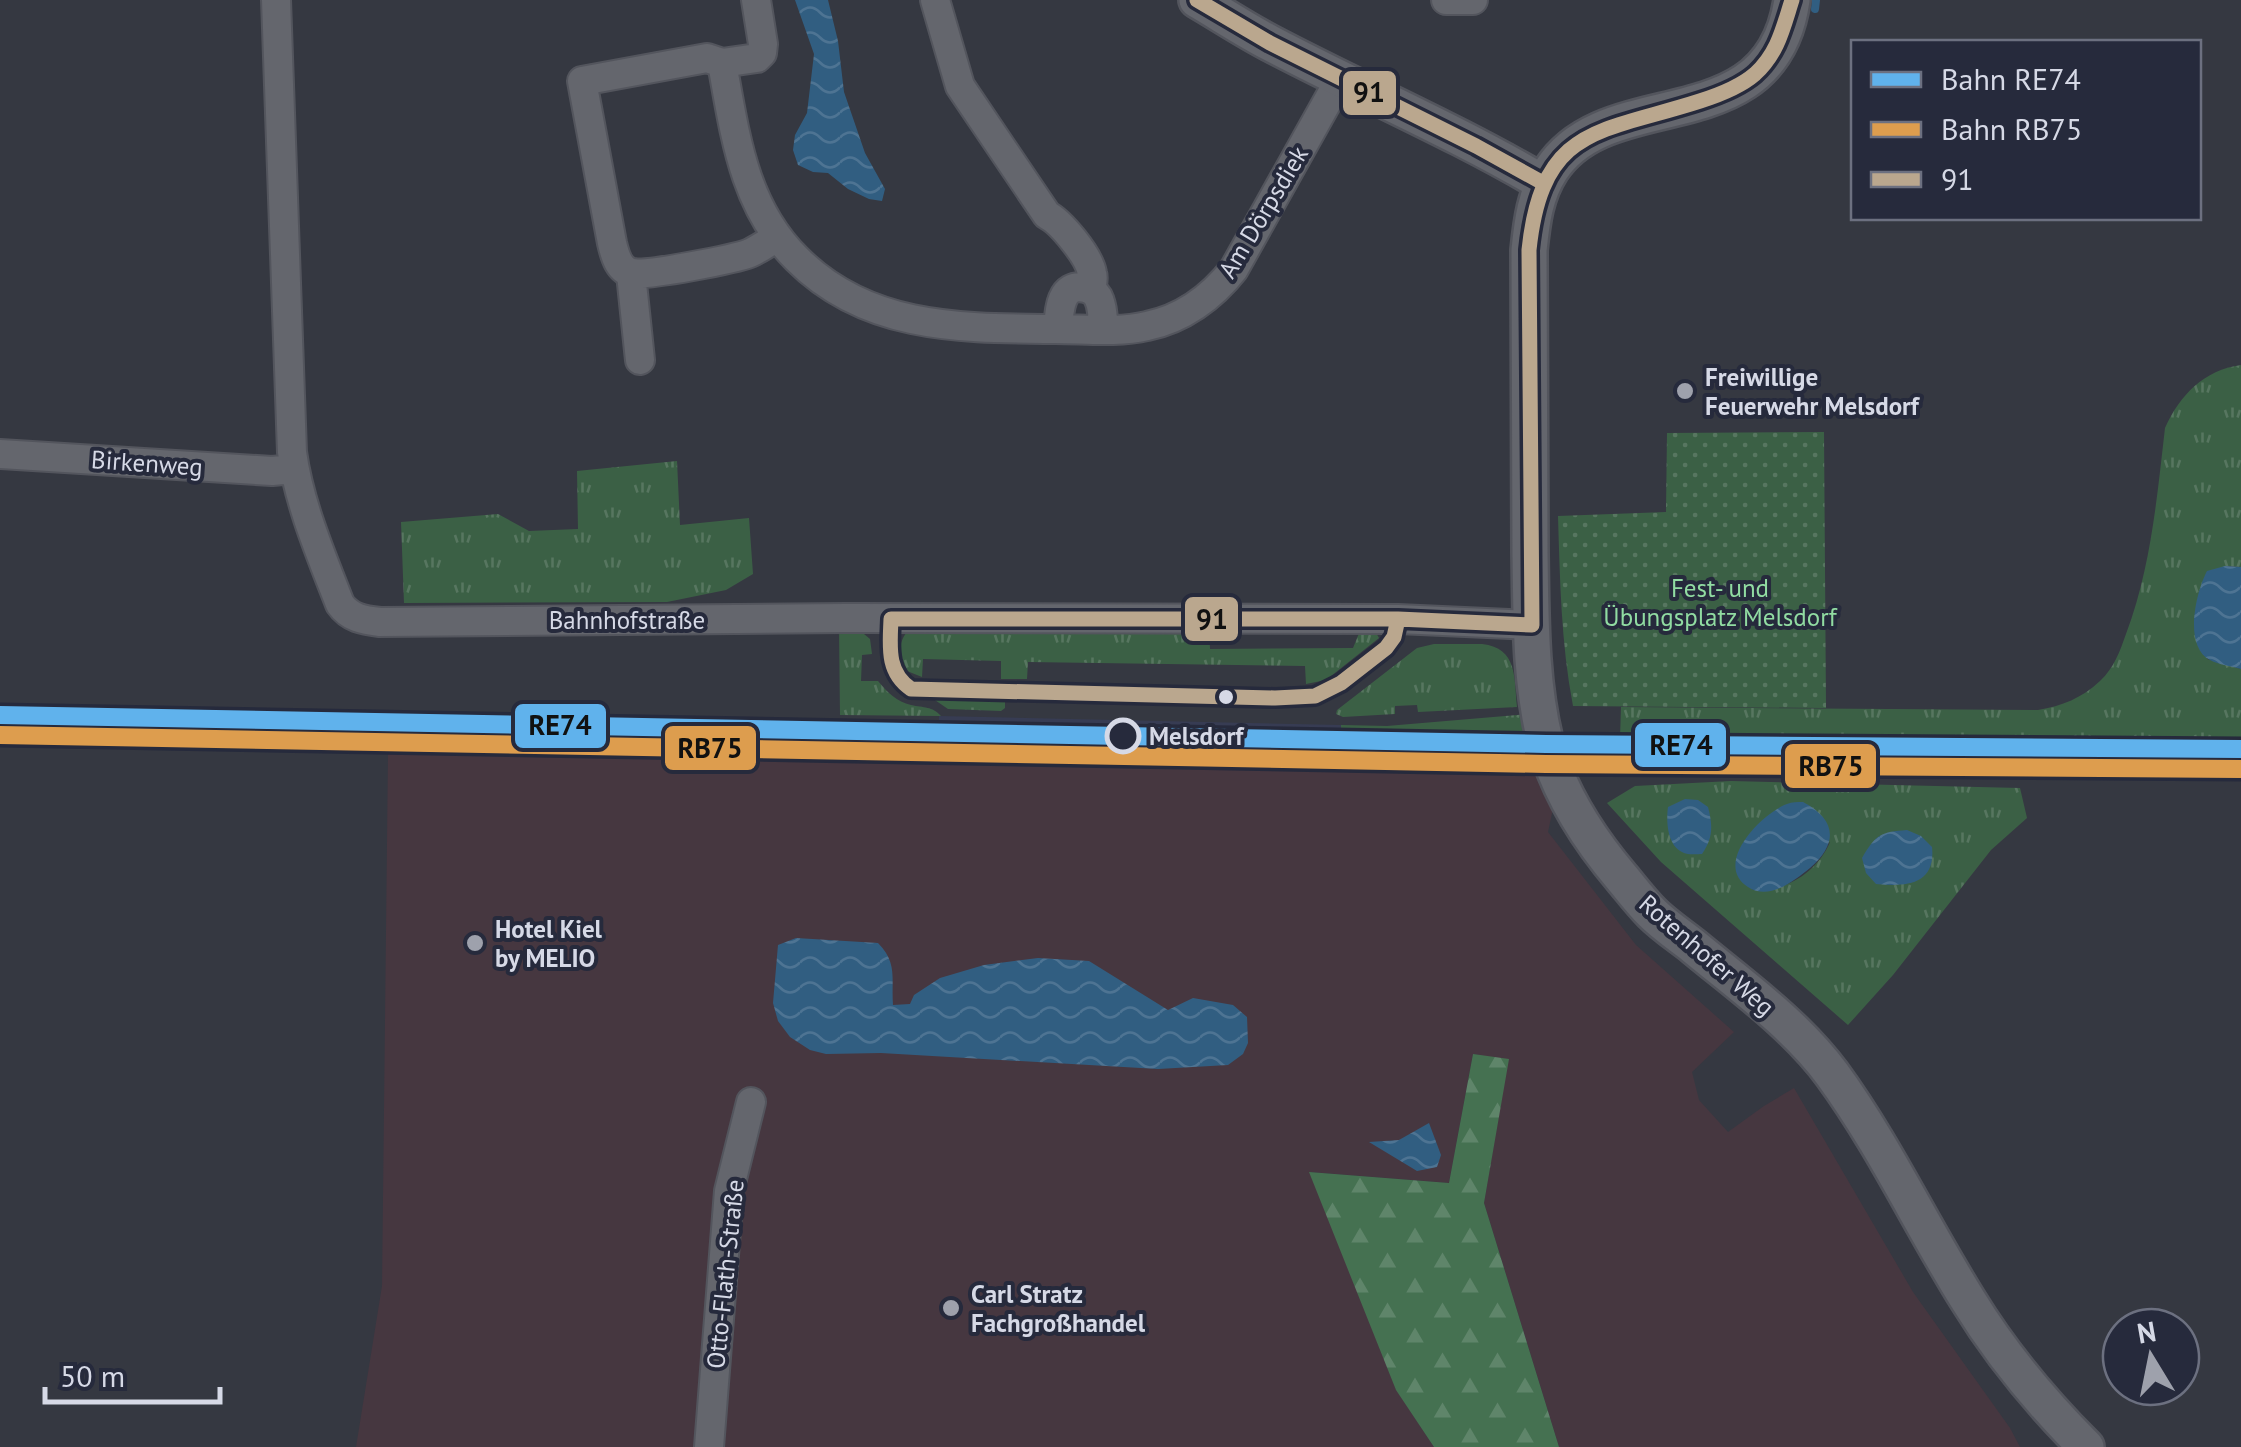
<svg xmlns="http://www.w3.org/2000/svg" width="2241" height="1447" font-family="'PT Sans',sans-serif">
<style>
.commercial{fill:#463740}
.built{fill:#373c53}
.grass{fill:url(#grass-tufts);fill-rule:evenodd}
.forest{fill:url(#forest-firs)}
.park{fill:url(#park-dots)}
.water{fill:url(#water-waves)}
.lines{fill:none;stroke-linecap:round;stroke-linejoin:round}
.stream{stroke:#315e81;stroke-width:8}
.minor-casing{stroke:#53555d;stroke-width:32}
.tertiary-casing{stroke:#53555d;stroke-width:40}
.minor{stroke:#64666d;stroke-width:28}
.tertiary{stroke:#64666d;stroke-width:35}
.bus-1-casing{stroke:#262a3c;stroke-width:22}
.bus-1{stroke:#baa78e;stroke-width:15}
.rail-1-casing{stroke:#262a3c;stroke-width:25}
.rail-2-casing{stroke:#262a3c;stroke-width:25}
.rail-1{stroke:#60b2ec;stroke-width:18}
.rail-2{stroke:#dd9d4e;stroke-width:18}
.poi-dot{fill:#9ea1ac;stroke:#262a3c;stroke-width:4}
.bus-dot{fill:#d6d9e6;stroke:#262a3c;stroke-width:4}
.stop-dot{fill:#262a3c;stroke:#d6d9e6;stroke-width:5}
.labels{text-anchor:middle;stroke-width:8;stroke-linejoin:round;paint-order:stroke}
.street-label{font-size:25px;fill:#d6d9e6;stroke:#262a3c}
.poi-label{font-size:25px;font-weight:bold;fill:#d6d9e6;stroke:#262a3c;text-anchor:start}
.park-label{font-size:25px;fill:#91dca2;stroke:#262a3c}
.stop-label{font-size:25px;font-weight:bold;fill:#d6d9e6;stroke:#262a3c;text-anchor:start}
.line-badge{stroke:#262a3c;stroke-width:4}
.pale-badge-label{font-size:28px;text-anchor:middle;font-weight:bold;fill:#111}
</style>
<defs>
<pattern id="grass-tufts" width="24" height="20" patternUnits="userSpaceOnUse" patternTransform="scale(2.5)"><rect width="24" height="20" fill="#3b6045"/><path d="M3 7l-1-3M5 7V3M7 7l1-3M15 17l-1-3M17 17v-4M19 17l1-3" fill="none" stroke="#577660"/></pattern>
<pattern id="forest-firs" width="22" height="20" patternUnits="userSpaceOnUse" patternTransform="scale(2.5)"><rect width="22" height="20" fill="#457151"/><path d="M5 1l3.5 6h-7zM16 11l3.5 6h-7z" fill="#5f856a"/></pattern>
<pattern id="park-dots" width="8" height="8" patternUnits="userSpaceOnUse" patternTransform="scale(2.5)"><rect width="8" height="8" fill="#3b6045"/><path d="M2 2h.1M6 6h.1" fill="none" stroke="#577660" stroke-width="1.8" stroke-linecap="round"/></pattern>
<pattern id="water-waves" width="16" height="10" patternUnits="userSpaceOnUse" patternTransform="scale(2.5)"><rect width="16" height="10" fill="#315e81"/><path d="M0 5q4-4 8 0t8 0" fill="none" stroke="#4e7493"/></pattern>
</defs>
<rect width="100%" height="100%" fill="#353841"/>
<!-- commercial -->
<path class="commercial" d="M388,754L1239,769L1538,767L1554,804L1548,832L1636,945L1734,1032L1692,1072L1699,1100L1728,1132L1764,1106L1794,1088L1913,1292L2010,1428L2020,1447H1559L1484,1203L1508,1060L1473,1054L1449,1183L1310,1172L1396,1389L1434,1447H356L382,1286Z"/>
<!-- built -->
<path class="built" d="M939,716L1341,725L1342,735L1533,738L1537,753L1341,752L939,745Z
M1581,739L2241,744V762L1587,758L1579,756L1574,741Z"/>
<!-- grass -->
<path class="grass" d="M2241,365V567L2225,566L2207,659L2241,669V744L1620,739L1621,707L2038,710C2062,706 2082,698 2100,681C2114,668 2120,651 2126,634C2151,568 2157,497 2165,428C2180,395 2204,370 2241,365Z
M677,461L680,525L749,518L753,574L726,590L667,602L404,603L401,522L498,514L529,531L578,529L577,471Z
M839,625H848L849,633L864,634L870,639L872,654L862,655L861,681H878C887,692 897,702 911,705C924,708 932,706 941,716L840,715Z
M1209,628L1210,649L1353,648L1360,631H1375L1379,638L1326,680L1306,684L1305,666L1028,662L1027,679H1001V661L923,659L922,677L907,671C897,659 898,639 910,629Z
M1482,644C1518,648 1514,678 1517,707L1418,712L1417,705L1395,706V714L1343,717L1336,714L1337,710L1417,648L1434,644Z
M932,698L1005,700V708L1001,711L948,709Z
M1528,714L1533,738L1341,735V725L1387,726Z
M1731,781L2020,788L2027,818L1991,850L1893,975L1848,1025L1661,862L1607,803L1635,786ZM1830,842C1817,873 1785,892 1752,890Z"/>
<!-- forest -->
<path class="forest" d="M1473,1054L1509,1059L1484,1203L1559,1447H1434L1396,1390L1309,1172L1449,1183Z"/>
<!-- park -->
<path class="park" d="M1824,432L1826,708L1573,706C1561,643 1560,580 1558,516L1666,512L1667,433Z"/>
<!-- water -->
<path class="water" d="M795,0H828L838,41L844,92L865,153L885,189L882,201L869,199L848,189L828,173L813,172L798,165L793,150L795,135L807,113L814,54Z
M2225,566L2241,567V669C2231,666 2219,665 2210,660C2183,646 2196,592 2207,571Z
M1685,799L1698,800L1708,807C1713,826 1713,838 1702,854C1698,854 1688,855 1684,853C1667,847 1666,821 1668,807Z
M1803,802C1836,819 1839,843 1810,868C1794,881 1769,901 1748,887C1712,864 1762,813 1787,804C1792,802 1798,802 1803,802Z
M1907,830L1921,836L1932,847C1936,885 1906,887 1876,884L1866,873L1862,858C1876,834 1881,832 1907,830Z
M796,938L878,943C898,963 891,979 893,1005L910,1004L914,995L940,978L984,965L1038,958L1089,961L1168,1010L1193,998L1233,1005L1247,1017L1248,1043L1243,1054L1228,1065L1158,1069L881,1053L826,1054L810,1050L790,1037L778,1021L773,1003L778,945Z
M1429,1123L1441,1155L1437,1167L1417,1171L1369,1142L1399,1140Z"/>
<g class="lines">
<!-- stream -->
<path class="stream" d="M1815,9L1816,0"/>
<!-- minor casing -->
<g class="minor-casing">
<path id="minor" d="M276,0L292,452C299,504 321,555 340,604C350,618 363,620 380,622L846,618L1398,619L1532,625
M756,0L763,44L762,53L757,58L722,63L707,58L582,81L612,243C615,256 619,271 633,273C647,276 735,259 750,253C759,249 768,242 777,238
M935,0L960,86L1047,215C1061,222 1089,256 1092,273C1094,279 1092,283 1091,289
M1446,0H1473
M722,63C735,134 743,206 797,259C868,330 962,328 1055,329C1085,329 1117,333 1147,326C1182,319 1212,297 1234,269L1340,79
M631,274L640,360
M1058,329C1059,312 1060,282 1085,288C1091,289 1095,292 1098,297C1103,307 1103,320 1103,330
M0,454L272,471L294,469
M709,1447L729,1191L751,1102"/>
</g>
<!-- tertiary casing -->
<g class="tertiary-casing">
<path id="tertiary" d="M1197,0C1221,14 1245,30 1270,43C1361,91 1455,131 1543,183
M1792,0C1771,145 1609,80 1551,170C1535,195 1532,221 1529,250C1530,351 1529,452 1530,553C1531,615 1530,680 1545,741C1558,791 1589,839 1622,878C1632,890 1641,902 1652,913C1664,925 1679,935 1693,946C1740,985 1795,1024 1832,1074C1884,1145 1921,1225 1968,1300C2001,1354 2042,1403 2086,1447"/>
</g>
<!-- minor -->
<use href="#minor" class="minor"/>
<!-- tertiary -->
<use href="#tertiary" class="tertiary"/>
<!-- bus-1 casing -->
<g class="bus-1-casing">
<path id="bus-1" d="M1197,0L1270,43L1476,146L1543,183
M891,619H1398L1532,625
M891,619C890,646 886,672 911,689L1275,698L1315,696L1341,683L1386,648L1394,637L1398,619
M1532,625L1529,250C1542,125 1601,133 1700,101C1719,95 1740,87 1755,74C1778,53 1783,28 1792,0"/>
</g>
<!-- bus-1 -->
<use href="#bus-1" class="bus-1"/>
<!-- rail-1 casing -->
<g class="rail-1-casing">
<path id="rail-1" d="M0,715L1546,744L2241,749"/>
</g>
<!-- rail-2 casing -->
<g class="rail-2-casing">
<path id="rail-2" d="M0,735L1546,764L2241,769"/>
</g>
<!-- rail-1 -->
<use href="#rail-1" class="rail-1"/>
<!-- rail-2 -->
<use href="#rail-2" class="rail-2"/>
</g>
<!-- markers -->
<g class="poi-dot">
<circle cx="1685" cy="391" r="10"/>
<circle cx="475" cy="943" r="10"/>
<circle cx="951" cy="1308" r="10"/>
</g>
<circle class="bus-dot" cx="1226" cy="697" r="9"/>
<circle class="stop-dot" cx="1123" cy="736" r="16"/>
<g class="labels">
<!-- street labels -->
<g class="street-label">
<text transform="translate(1263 212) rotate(-59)" y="9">Am Dörpsdiek</text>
<text transform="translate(147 463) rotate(4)" y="9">Birkenweg</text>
<text x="627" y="629">Bahnhofstraße</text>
<text transform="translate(1707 955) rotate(41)" y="9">Rotenhofer Weg</text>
<text transform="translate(725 1274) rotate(-84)" y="9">Otto-Flath-Straße</text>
</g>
<!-- poi labels -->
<g class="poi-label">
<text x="1705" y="386">Freiwillige<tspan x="1705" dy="29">Feuerwehr Melsdorf</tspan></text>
<text x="495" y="938">Hotel Kiel<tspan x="495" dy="29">by MELIO</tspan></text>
<text x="971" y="1303">Carl Stratz<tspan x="971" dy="29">Fachgroßhandel</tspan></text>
</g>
<!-- park labels -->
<g class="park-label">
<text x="1720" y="597">Fest- und<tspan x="1720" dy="29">Übungsplatz Melsdorf</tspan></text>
</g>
<!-- stop labels -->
<g class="stop-label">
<text x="1149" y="745">Melsdorf</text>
</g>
</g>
<g class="line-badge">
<rect x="1341" y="69" width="57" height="48" rx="10" fill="#baa78e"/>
<rect x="1183" y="595" width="57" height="48" rx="10" fill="#baa78e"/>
<rect x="513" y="702" width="95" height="48" rx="10" fill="#60b2ec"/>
<rect x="1633" y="721" width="95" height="48" rx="10" fill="#60b2ec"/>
<rect x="663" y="724" width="95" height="48" rx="10" fill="#dd9d4e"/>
<rect x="1783" y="742" width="95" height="48" rx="10" fill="#dd9d4e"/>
</g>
<g class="pale-badge-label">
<text x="1369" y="102">91</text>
<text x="1212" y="629">91</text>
<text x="560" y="735">RE74</text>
<text x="1681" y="755">RE74</text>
<text x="710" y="758">RB75</text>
<text x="1831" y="776">RB75</text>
</g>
<!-- legend -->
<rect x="1851" y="40" width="350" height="180" fill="#262a3c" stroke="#6c7080" stroke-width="2.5"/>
<rect x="1871" y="72" width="50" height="15" fill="#60b2ec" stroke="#6c7080" stroke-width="2.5"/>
<text x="1941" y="90" font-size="30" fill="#d6d9e6">Bahn RE74</text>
<rect x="1871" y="122" width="50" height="15" fill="#dd9d4e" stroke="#6c7080" stroke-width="2.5"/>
<text x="1941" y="140" font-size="30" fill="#d6d9e6">Bahn RB75</text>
<rect x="1871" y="172" width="50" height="15" fill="#baa78e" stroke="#6c7080" stroke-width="2.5"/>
<text x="1941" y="190" font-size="30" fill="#d6d9e6">91</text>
<!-- north arrow -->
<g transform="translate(2151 1357) rotate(350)"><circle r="48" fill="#262a3c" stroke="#6c7080" stroke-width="2.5"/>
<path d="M0-8L18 38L0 25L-18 38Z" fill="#9ea1ac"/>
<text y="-15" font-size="28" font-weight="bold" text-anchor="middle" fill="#d6d9e6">N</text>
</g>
<!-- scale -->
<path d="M45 1387v15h175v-15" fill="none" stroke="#d6d9e6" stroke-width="5"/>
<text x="60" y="1387" font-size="30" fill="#d6d9e6" stroke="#262a3c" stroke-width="8" paint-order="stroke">50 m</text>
</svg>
